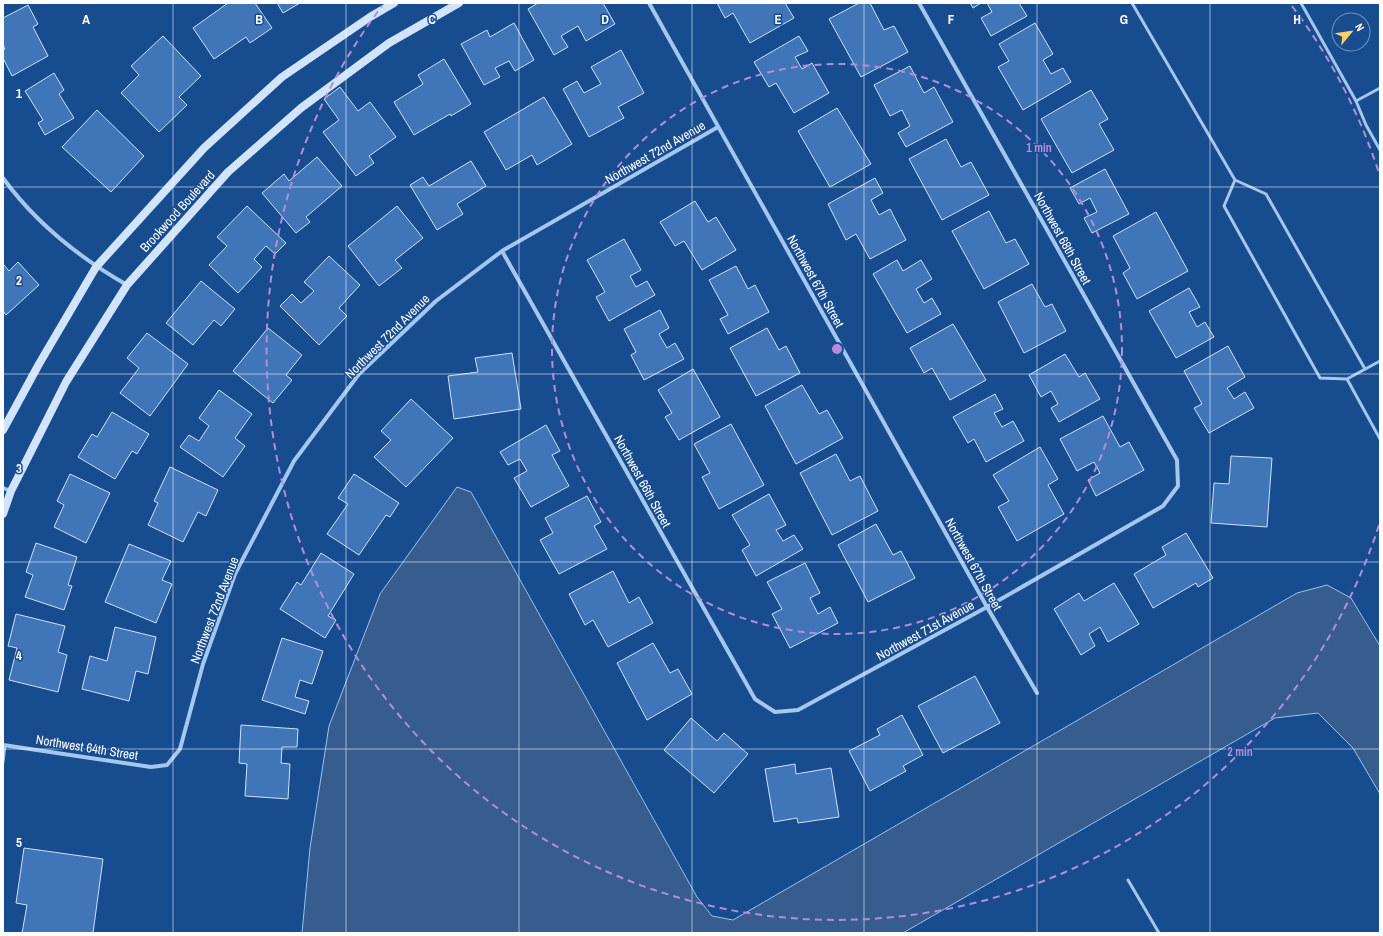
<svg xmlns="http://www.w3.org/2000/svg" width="1383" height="936" font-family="'Archivo Narrow',sans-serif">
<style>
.water{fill:#365d8e;stroke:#97c2f2}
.building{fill:#4076b8;stroke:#cbe1fb}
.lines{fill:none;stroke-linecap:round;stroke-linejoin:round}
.lane{stroke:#a4c7ef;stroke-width:3}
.street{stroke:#a4c7ef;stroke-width:4}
.secondary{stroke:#d2e4fb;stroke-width:8}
.grid{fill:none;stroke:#fff;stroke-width:1;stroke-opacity:0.55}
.ring{fill:none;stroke:#b68bdc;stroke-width:2;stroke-dasharray:7 5}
.labels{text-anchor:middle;stroke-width:3;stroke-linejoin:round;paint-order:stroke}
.street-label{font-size:13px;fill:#fff;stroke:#174c8f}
.grid-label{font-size:13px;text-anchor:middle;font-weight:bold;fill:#fff;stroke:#174c8f;stroke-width:3;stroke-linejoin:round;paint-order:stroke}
.centre{fill:#b68bdc;stroke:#174c8f;stroke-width:2}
.ring-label{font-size:12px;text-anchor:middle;font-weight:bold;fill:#b68bdc;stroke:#174c8f;stroke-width:3;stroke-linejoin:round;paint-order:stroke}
</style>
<rect width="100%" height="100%" fill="#174c8f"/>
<!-- water -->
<path class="water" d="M457,487L471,492L697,897L712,916L733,920L1297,593L1327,585L1351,598L1380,646V794L1353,748L1318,713L1275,718L903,933H302L310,848L329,726L380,594Z"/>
<!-- building -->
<path class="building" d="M228,3H255L272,28L250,43L246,37L214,59L193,28Z
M277,3H300L283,13Z
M538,3H603L615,24L586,41L578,26L561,36L568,47L554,55L528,9Z
M717,3H785L794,18L750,43L733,13L725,18Z
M859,3H870L884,30L894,26L908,52L861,77L829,19Z
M970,3H981L973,8Z
M987,3H1019L1027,16L991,36L981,18L992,12Z
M28,5L38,24L33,27L48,56L12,76L3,58V50L5,49L3,45V18Z
M514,23L534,60L515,71L509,61L495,68L500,77L484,85L461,44L487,30L490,37Z
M1035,23L1053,54L1043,60L1051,74L1063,68L1071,82L1023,110L998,67L1009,61L999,44Z
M163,36L201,76L179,97L187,105L159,132L121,93L139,75L131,66Z
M799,36L808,51L795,57L802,69L812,63L829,93L794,113L776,83L769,87L754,62Z
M621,50L644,93L618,107L624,118L589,137L563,89L577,81L584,93L601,84L591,67Z
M444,59L471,104L451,116L450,114L414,135L394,102L423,84L418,75Z
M910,66L924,93L934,87L953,122L906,147L898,133L910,126L902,110L890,116L874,85Z
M54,73L64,90L59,94L74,118L45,135L38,123L43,120L25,91Z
M340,87L358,111L370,102L396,137L369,156L374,163L356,176L323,132L339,120L324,99Z
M1091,90L1108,119L1099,124L1114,150L1072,173L1041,119Z
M544,97L572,144L537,165L532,155L506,170L484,132Z
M837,108L871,164L830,187L798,131Z
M97,110L144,156L111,192L62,147Z
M946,139L961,167L971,162L989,195L942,220L909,159Z
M317,157L342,186L306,217L310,222L296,233L262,193L284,174L289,181Z
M471,161L486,186L457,204L463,214L437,230L410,185L423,177L429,186Z
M1105,169L1129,214L1092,233L1084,218L1097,212L1090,198L1079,204L1070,188Z
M875,178L883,193L871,200L879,215L890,209L906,240L870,259L856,234L846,240L828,204Z
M695,201L708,222L716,217L736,250L702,270L684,241L675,246L660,222Z
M247,206L286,243L275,254L266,246L254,259L262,267L238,293L209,265L227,246L217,237Z
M397,206L423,238L395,260L402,268L379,286L348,246Z
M989,211L1006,243L1015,239L1029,264L984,289L952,231Z
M1156,212L1188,271L1137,299L1123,273L1130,268L1113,236Z
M624,239L641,270L630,276L636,287L647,281L655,295L609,321L596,297L605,292L587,260Z
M329,256L360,285L339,308L347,316L319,345L280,306L292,294L301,303L314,291L304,282Z
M897,260L903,271L921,260L932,279L916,289L924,303L932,298L941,314L907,333L873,274Z
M18,262L39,285L6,315L3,311V264L9,271Z
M736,266L748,289L755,285L769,312L728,334L720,319L728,315L709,280Z
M201,281L235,309L221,326L214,320L193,345L166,323Z
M1032,284L1045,307L1052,304L1066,331L1024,353L998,302Z
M1189,288L1200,307L1189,312L1197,327L1205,322L1214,337L1176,358L1149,311Z
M660,310L669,328L659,334L667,348L675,343L684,359L644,380L631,355L636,352L624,329Z
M953,324L986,380L950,400L932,368L924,373L910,348Z
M268,328L302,355L286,375L292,380L273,403L233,371Z
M767,328L779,350L786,346L800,373L756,396L730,348Z
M147,333L188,364L150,416L120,393L139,368L127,358Z
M1228,346L1245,377L1227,388L1234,399L1245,392L1254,408L1209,433L1194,408L1202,404L1184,371Z
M512,353L521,409L454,419L448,376L478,372L475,358Z
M1065,354L1079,377L1085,373L1100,399L1059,422L1051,408L1058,404L1051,391L1041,397L1029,375Z
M693,369L720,417L679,440L665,417L672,413L658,390Z
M802,385L819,414L827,410L843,438L796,464L765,406Z
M219,390L252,414L235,438L245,446L223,477L180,447L189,435L199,441L209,426L199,418Z
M995,394L1003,409L994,413L1002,427L1013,421L1024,441L986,462L974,439L968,443L953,417Z
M411,399L453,438L406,487L374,457L391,440L381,431Z
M112,412L149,434L137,454L132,451L115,479L78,457L92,434L97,437Z
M1103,416L1120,447L1129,442L1144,470L1096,496L1088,480L1100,473L1094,462L1077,471L1060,439Z
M731,424L764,485L719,509L702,477L710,473L694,444Z
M546,425L560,451L552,455L569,486L531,507L514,478L527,471L520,459L508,465L500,452Z
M1040,447L1058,479L1048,485L1064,514L1017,541L998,507L1009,501L993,475Z
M836,454L850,481L860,476L878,511L832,535L800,473Z
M1231,456L1272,458L1267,527L1211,523L1214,483L1229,484Z
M170,467L218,490L206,516L198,512L183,542L148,525L158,503L154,501Z
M70,474L110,493L86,543L54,527L64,505L57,501Z
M354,474L399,503L390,517L386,515L359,555L327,534L348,504L338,498Z
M769,494L786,525L776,530L783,541L794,535L803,549L756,576L742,550L750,545L732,515Z
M587,496L601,522L594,526L607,549L559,574L540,540L553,533L545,518Z
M876,524L893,555L901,551L915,578L868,602L838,545Z
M1186,533L1213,578L1198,587L1196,583L1153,608L1134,574L1166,555L1162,547Z
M36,543L77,557L68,585L72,586L64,610L25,597L33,575L26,572Z
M129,544L171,561L162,580L172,584L156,623L105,602Z
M321,553L354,574L328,616L336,620L325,638L280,609L297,582L301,585Z
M805,563L820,593L810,598L818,614L830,607L838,623L790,648L772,614L782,609L767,582Z
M613,571L629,603L639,597L653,623L608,647L593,620L585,625L569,594Z
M1114,583L1139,624L1108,642L1100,627L1089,634L1095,646L1081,655L1054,609L1079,593L1084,601Z
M16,614L65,626L58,652L67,655L58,692L9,680L17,648L8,646Z
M115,627L156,637L148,674L136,671L129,701L82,689L90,656L107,661Z
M282,638L323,651L312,684L300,680L295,697L309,701L305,714L262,700Z
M653,643L670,673L678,669L692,694L647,720L617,663Z
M975,676L1000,723L943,753L918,706Z
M902,715L923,755L903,766L906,771L870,791L849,751L880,735L877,729Z
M691,718L717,741L724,733L748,754L714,793L664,750Z
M241,725L298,729L297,747H282L281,763L290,764L288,799L245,796L247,764L239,763Z
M795,764L796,774L831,768L839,817L798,823L797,818L774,822L765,769Z
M24,848L103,859L93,933H22L27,905L16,903Z"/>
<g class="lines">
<!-- lane -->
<path class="lane" d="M1132,3L1235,180L1224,206L1320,378L1347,379L1380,439
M1301,3L1356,101L1366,125L1380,150
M1356,101L1380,88
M1235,180L1266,194L1365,369
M1347,379L1380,361
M3,762L5,745
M1128,880L1159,933"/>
<!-- street -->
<path class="street" d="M649,3L987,607L1037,693
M3,178C35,222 80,258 127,285
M502,251L755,699L775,712L798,710L987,607L1163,506L1178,486L1177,460L919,3
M3,488L11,491
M3,745L151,767L167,765L180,749L203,664L235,574L294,461L359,374L436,301L502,251L718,127"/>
<!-- secondary -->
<path class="secondary" d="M3,430L39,364L96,267L204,148L282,77L370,17L394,3
M3,514L11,491L66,382L127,285L228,172L301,108L389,43L459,3"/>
</g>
<!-- grid -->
<path class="grid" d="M173,3V933M346,3V933M519,3V933M692,3V933M864,3V933M1037,3V933M1210,3V933M3,187H1380M3,374H1380M3,562H1380M3,749H1380"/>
<!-- distance rings -->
<g class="ring">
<circle cx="837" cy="349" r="285"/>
<path d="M1379 525A570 570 0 1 1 382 6M1292 6A570 570 0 0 1 1379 173"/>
</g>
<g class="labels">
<!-- street labels -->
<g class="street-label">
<text transform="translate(655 152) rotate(-30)" y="5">Northwest 72nd Avenue</text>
<text transform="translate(177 211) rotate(-48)" y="5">Brookwood Boulevard</text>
<text transform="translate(1063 238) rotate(61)" y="5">Northwest 68th Street</text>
<text transform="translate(816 281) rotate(61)" y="5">Northwest 67th Street</text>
<text transform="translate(387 336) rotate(-45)" y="5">Northwest 72nd Avenue</text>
<text transform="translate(643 481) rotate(61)" y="5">Northwest 66th Street</text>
<text transform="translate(974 564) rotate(61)" y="5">Northwest 67th Street</text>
<text transform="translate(214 610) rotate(-69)" y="5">Northwest 72nd Avenue</text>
<text transform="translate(925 630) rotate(-29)" y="5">Northwest 71st Avenue</text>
<text transform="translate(87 747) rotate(9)" y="5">Northwest 64th Street</text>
</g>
</g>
<g class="grid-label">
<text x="86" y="24">A</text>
<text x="259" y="24">B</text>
<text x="432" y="24">C</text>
<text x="605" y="24">D</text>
<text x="778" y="24">E</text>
<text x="951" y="24">F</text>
<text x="1124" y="24">G</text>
<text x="1297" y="24">H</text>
<text x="19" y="98">1</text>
<text x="19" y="285">2</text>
<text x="19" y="473">3</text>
<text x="19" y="660">4</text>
<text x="19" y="847">5</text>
</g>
<circle cx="837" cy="349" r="6" class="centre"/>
<g class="ring-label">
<text x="1039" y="152">1 min</text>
<text x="1240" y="756">2 min</text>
</g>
<!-- border -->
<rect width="1383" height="936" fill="none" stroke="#ffffff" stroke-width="8"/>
<!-- north arrow -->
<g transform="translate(1351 32) rotate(61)"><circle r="19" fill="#174c8f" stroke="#7494bc"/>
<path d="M0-3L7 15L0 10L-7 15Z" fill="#ffd163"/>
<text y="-6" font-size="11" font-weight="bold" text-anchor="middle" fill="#ffffff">N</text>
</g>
</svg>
